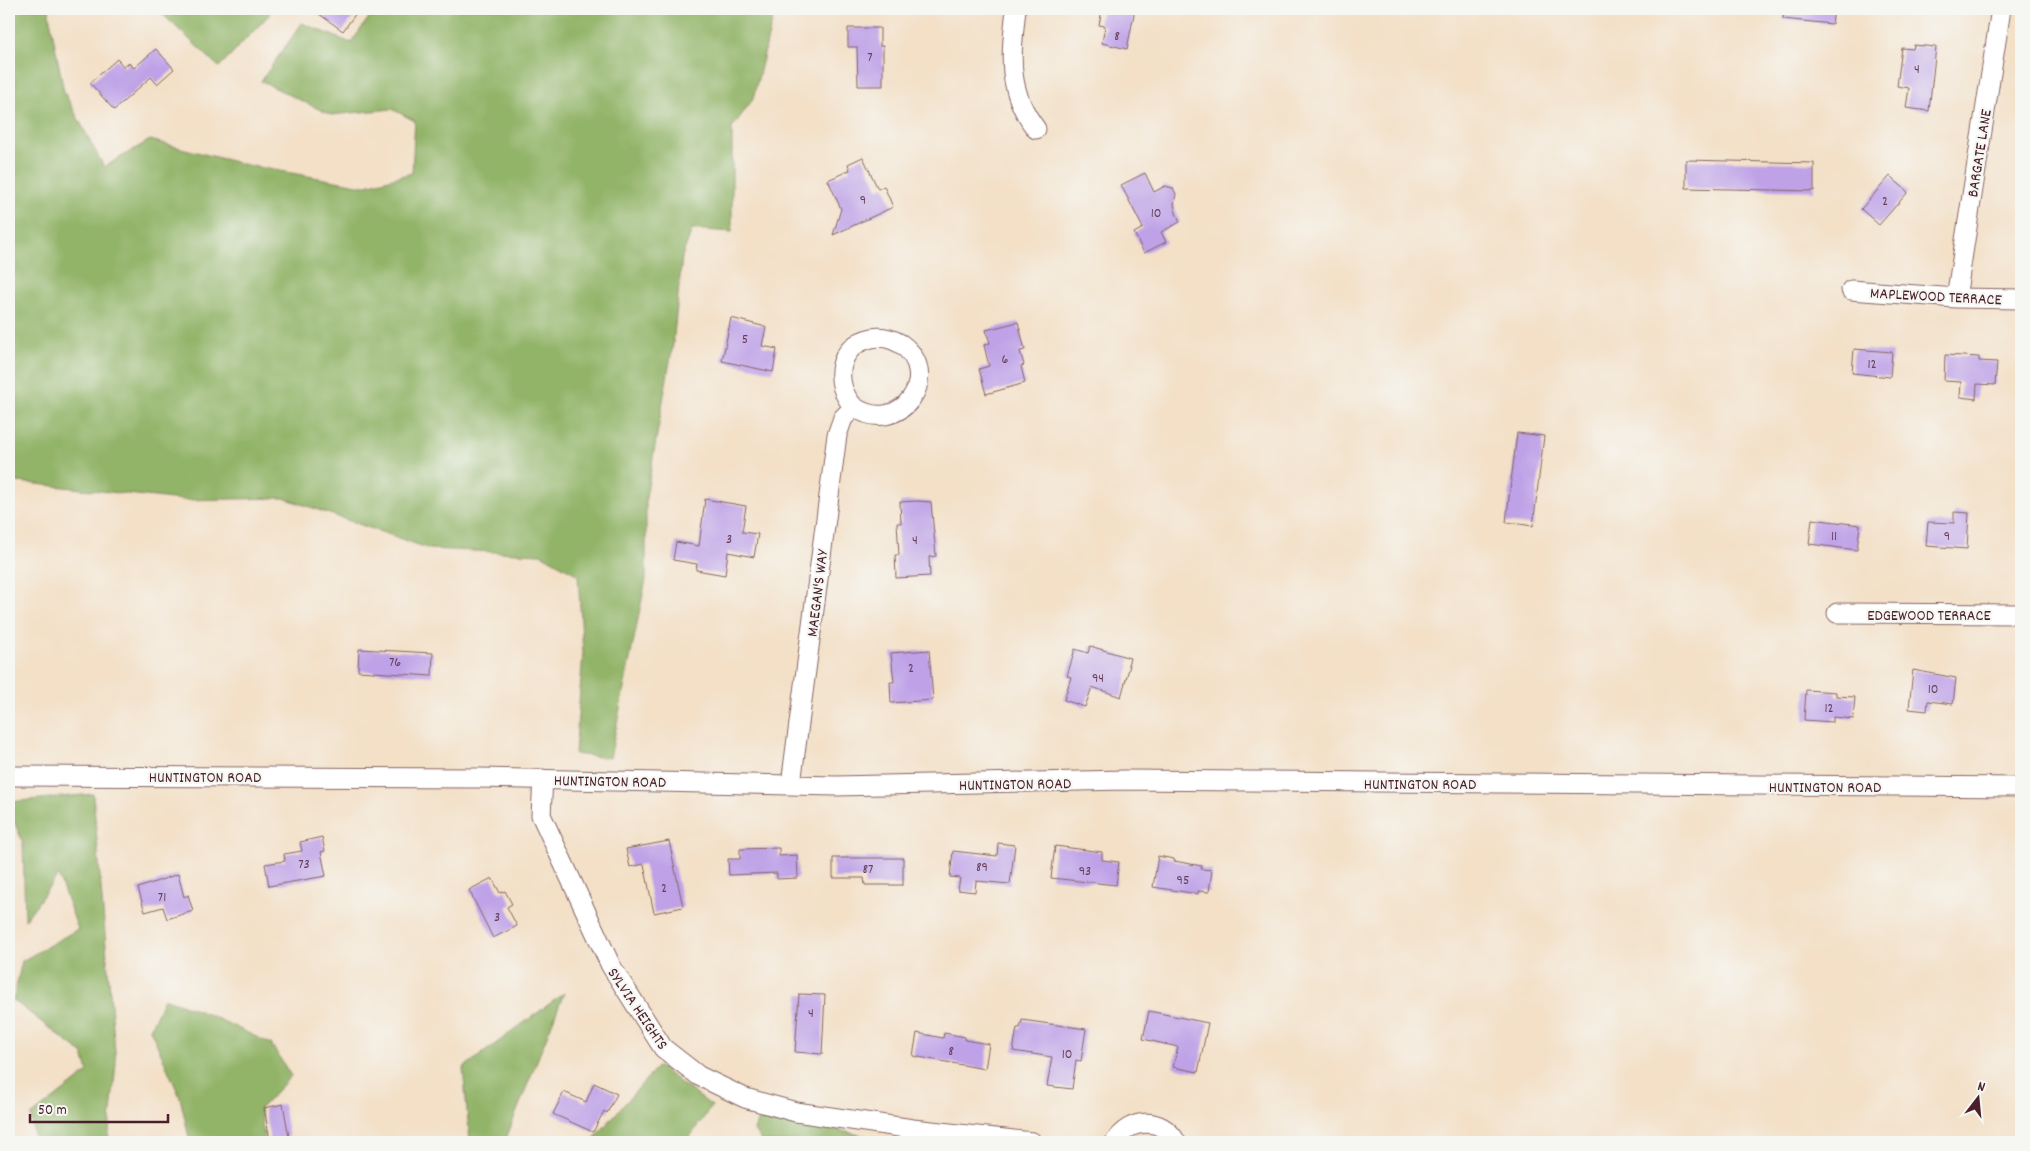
<svg xmlns="http://www.w3.org/2000/svg" width="2030" height="1151" font-family="Dekko,sans-serif">
<style>
.forest{fill:#92b468;stroke:#6e6a4a}
.building{fill:#bea1e7}
.lines{fill:none;stroke-linecap:round;stroke-linejoin:round}
.minor-casing{stroke:#856362;stroke-width:21}
.minor{stroke:#fff;stroke-width:19}
.labels{text-anchor:middle;stroke-width:4.5;stroke-linejoin:round;paint-order:stroke}
.number-label{font-size:14px;fill:#67405a}
.street-label{font-size:16px;fill:#4a1f2b;stroke:#f6f6f2}
</style>
<rect width="100%" height="100%" fill="#f6f6f2"/>
<filter id="ink" filterUnits="userSpaceOnUse"><feTurbulence type="fractalNoise" baseFrequency=".02" numOctaves="2"/><feDisplacementMap in="SourceGraphic" scale="10" xChannelSelector="R" yChannelSelector="G"/><feConvolveMatrix kernelMatrix="1 2 1 2 8 2 1 2 1" color-interpolation-filters="sRGB"/></filter>
<filter id="wash" filterUnits="userSpaceOnUse"><feTurbulence type="fractalNoise" baseFrequency=".0096" numOctaves="4" result="noise"/><feDisplacementMap in="SourceGraphic" scale="20" xChannelSelector="R" yChannelSelector="G"/><feGaussianBlur stdDeviation="1.12" result="paint"/><feColorMatrix in="noise" values="0 0 0 0 0 0 0 0 0 0 0 0 0 0 0 0 0 1.4 0 .05"/><feComposite in="paint" operator="in"/></filter>
<g filter="url(#wash)">
<rect width="100%" height="100%" fill="#f3e0c7"/>
<!-- forest -->
<path class="forest" d="M9,9H50L49,14L64,92L104,167L150,140L247,165L363,186L412,173L415,121L392,109L331,115L261,81L302,23L351,43L375,9H775L753,99L732,128V232L692,229L682,257L673,344L646,497V579L610,758L575,754L583,653L578,575L541,554L430,549L284,498L182,500L9,481Z
M157,9H266L270,14L219,67Z
M93,794L116,1063L108,1142H35L31,1116L88,1072L83,1054L13,1000L22,961L78,929L58,875L25,920L23,843L9,809V802Z
M564,993L507,1136V1142H470L463,1068Z
M164,998L210,1015L271,1044L291,1076L260,1109L265,1142H190L180,1097L150,1029Z
M658,1066L712,1106L686,1142H591Z
M762,1114L893,1142H762L754,1130Z"/>
<g id="blocks">
<!-- building -->
<path class="building" d="M312,9H359L343,31Z
M1102,9H1135L1127,49L1102,43L1105,26L1099,25Z
M1784,9H1834L1832,24L1783,19Z
M848,28H880V46H883V86H858L857,47H848Z
M1914,45L1936,47L1929,111L1906,108L1909,88L1897,86L1902,48L1913,49Z
M156,49L174,69L157,84L151,77L114,110L90,83L117,59L124,67L129,63L134,68Z
M863,157L878,189L884,186L893,207L833,235L841,209L828,180L850,170L848,164Z
M1686,160L1814,163V191L1686,188Z
M1145,173L1154,192L1165,186L1173,188L1176,194L1174,204L1176,213L1180,222L1161,232L1166,242L1144,253L1134,233L1143,228L1121,185Z
M1890,176L1908,192L1879,225L1861,209Z
M731,318L766,327L762,346L777,349L773,372L722,361Z
M1018,322L1025,350L1020,351L1024,365L1021,366L1025,383L986,394L979,369L989,366L984,345L990,343L986,330Z
M1854,349L1892,352L1890,377L1852,373Z
M1945,355L1979,357V361L1997,362L1995,385L1977,384L1976,399L1960,397L1961,382L1944,381Z
M1517,433L1544,436L1533,526L1506,522Z
M705,499L746,506L742,532L758,534L754,557L728,552L725,575L696,570L697,564L673,560L676,542L699,546Z
M918,501L931,502L936,556L929,557L930,576L896,578L895,555H899L897,523H901L900,502Z
M1954,512L1969,513L1967,549L1926,546L1928,522L1954,523Z
M1812,519L1860,525L1857,550L1809,544Z
M1090,646L1130,658L1128,665H1130L1121,697L1092,687L1085,707L1064,700L1071,677L1067,676L1075,649L1088,653Z
M359,649L433,653L432,676L358,671Z
M929,650L933,700L891,703L890,682H894L891,653Z
M1913,670L1956,678L1953,704L1928,701L1927,711L1909,709Z
M1806,690L1836,692V696L1855,697L1853,719L1833,717V722L1804,720Z
M322,837L325,851L321,852L326,876L269,886L265,864L285,861L284,854L302,851L300,842Z
M669,841L683,907L654,913L644,864L630,867L626,849Z
M998,843L1015,845L1010,884L976,881L975,892L958,890L960,878L950,877L953,851L997,856Z
M1055,846L1102,852V860L1119,862L1116,885L1051,878Z
M779,848V856L797,855L798,878L777,879V873L729,875L728,859H740V849Z
M1158,856L1174,859V861L1202,866L1201,869L1212,870L1209,892L1198,891V894L1153,887Z
M833,858H903V885H865L864,878H833Z
M178,874L184,897L188,895L193,911L167,919L163,907L145,912L138,888Z
M492,878L500,893L505,891L512,904L507,907L517,926L493,938L469,890Z
M799,994L825,995L822,1054L795,1052Z
M1149,1011L1208,1023L1198,1072L1173,1067L1178,1047L1143,1039Z
M1022,1020L1086,1029L1081,1061L1076,1060L1072,1089L1047,1086L1052,1057L1013,1051L1017,1028H1020Z
M917,1033L943,1038L944,1033L965,1037V1040L989,1044L985,1069L913,1056Z
M594,1083L617,1094L607,1113L604,1111L593,1132L553,1114L564,1092L586,1102Z
M283,1104L289,1137L270,1140L264,1108Z"/>
</g>
</g>
<g filter="url(#ink)">
<use href="#blocks" fill-opacity="0" stroke="#856362" stroke-width="1"/>
<g class="lines">
<!-- minor casing -->
<g class="minor-casing">
<path id="minor" d="M1016,9C1011,55 1006,90 1036,129
M1851,290L1956,298L2021,299
M1956,298L2001,9
M1837,613L2021,614
M9,776L478,778L836,786L1126,780L2021,787
M543,779L541,815L611,966L663,1048L699,1076L745,1098L796,1112L913,1129L1032,1142
M791,784L837,435L843,418L854,407C832,384 837,345 872,338C882,336 892,339 901,344C944,375 900,438 854,407
M1115,1142C1129,1118 1162,1116 1176,1142"/>
</g>
<!-- minor -->
<use href="#minor" class="minor"/>
</g>
</g>
<g class="labels">
<!-- number labels -->
<g class="number-label">
<text x="1117" y="40">8</text>
<text x="870" y="61">7</text>
<text x="1917" y="73">4</text>
<text x="863" y="204">9</text>
<text x="1885" y="205">2</text>
<text x="1156" y="217">10</text>
<text x="745" y="343">5</text>
<text x="1005" y="363">6</text>
<text x="1872" y="368">12</text>
<text x="1834" y="540">11</text>
<text x="1947" y="540">9</text>
<text x="729" y="543">3</text>
<text x="915" y="544">4</text>
<text x="395" y="666">76</text>
<text x="911" y="672">2</text>
<text x="1098" y="682">94</text>
<text x="1933" y="693">10</text>
<text x="1829" y="712">12</text>
<text x="304" y="868">73</text>
<text x="982" y="871">89</text>
<text x="868" y="873">87</text>
<text x="1085" y="875">93</text>
<text x="1183" y="884">95</text>
<text x="664" y="892">2</text>
<text x="162" y="901">71</text>
<text x="497" y="921">3</text>
<text x="811" y="1017">4</text>
<text x="951" y="1055">8</text>
<text x="1067" y="1058">10</text>
</g>
<!-- street labels -->
<g class="street-label">
<text transform="translate(1978 153) rotate(-81)" y="6">BARGATE LANE</text>
<text transform="translate(1936 295) rotate(3)" y="6">MAPLEWOOD TERRACE</text>
<text transform="translate(816 593) rotate(-83)" y="6">MAEGAN'S WAY</text>
<text x="1929" y="620">EDGEWOOD TERRACE</text>
<text x="205" y="782">HUNTINGTON ROAD</text>
<text transform="translate(610 780) rotate(1)" y="6">HUNTINGTON ROAD</text>
<text transform="translate(1015 783) rotate(-1)" y="6">HUNTINGTON ROAD</text>
<text x="1420" y="789">HUNTINGTON ROAD</text>
<text x="1825" y="792">HUNTINGTON ROAD</text>
<text transform="translate(639 1008) rotate(56)" y="6">SYLVIA HEIGHTS</text>
</g>
</g>
<!-- margin -->
<rect width="2030" height="1151" fill="none" stroke="#f6f6f2" stroke-width="30"/>
<!-- north arrow -->
<g transform="translate(1978 1098) rotate(16)" stroke="#f6f6f2" stroke-width="4" paint-order="stroke">
<path d="M0-4L9 19L0 12L-9 19Z" fill="#4a1f2b"/>
<text y="-8" font-size="14" font-weight="bold" text-anchor="middle" fill="#4a1f2b">N</text>
</g>
<!-- scale -->
<path d="M30 1114v8h138v-8" fill="none" stroke="#4a1f2b" stroke-width="2.5"/>
<text x="38" y="1114" font-size="15" fill="#4a1f2b" stroke="#f6f6f2" stroke-width="4" paint-order="stroke">50 m</text>
</svg>
